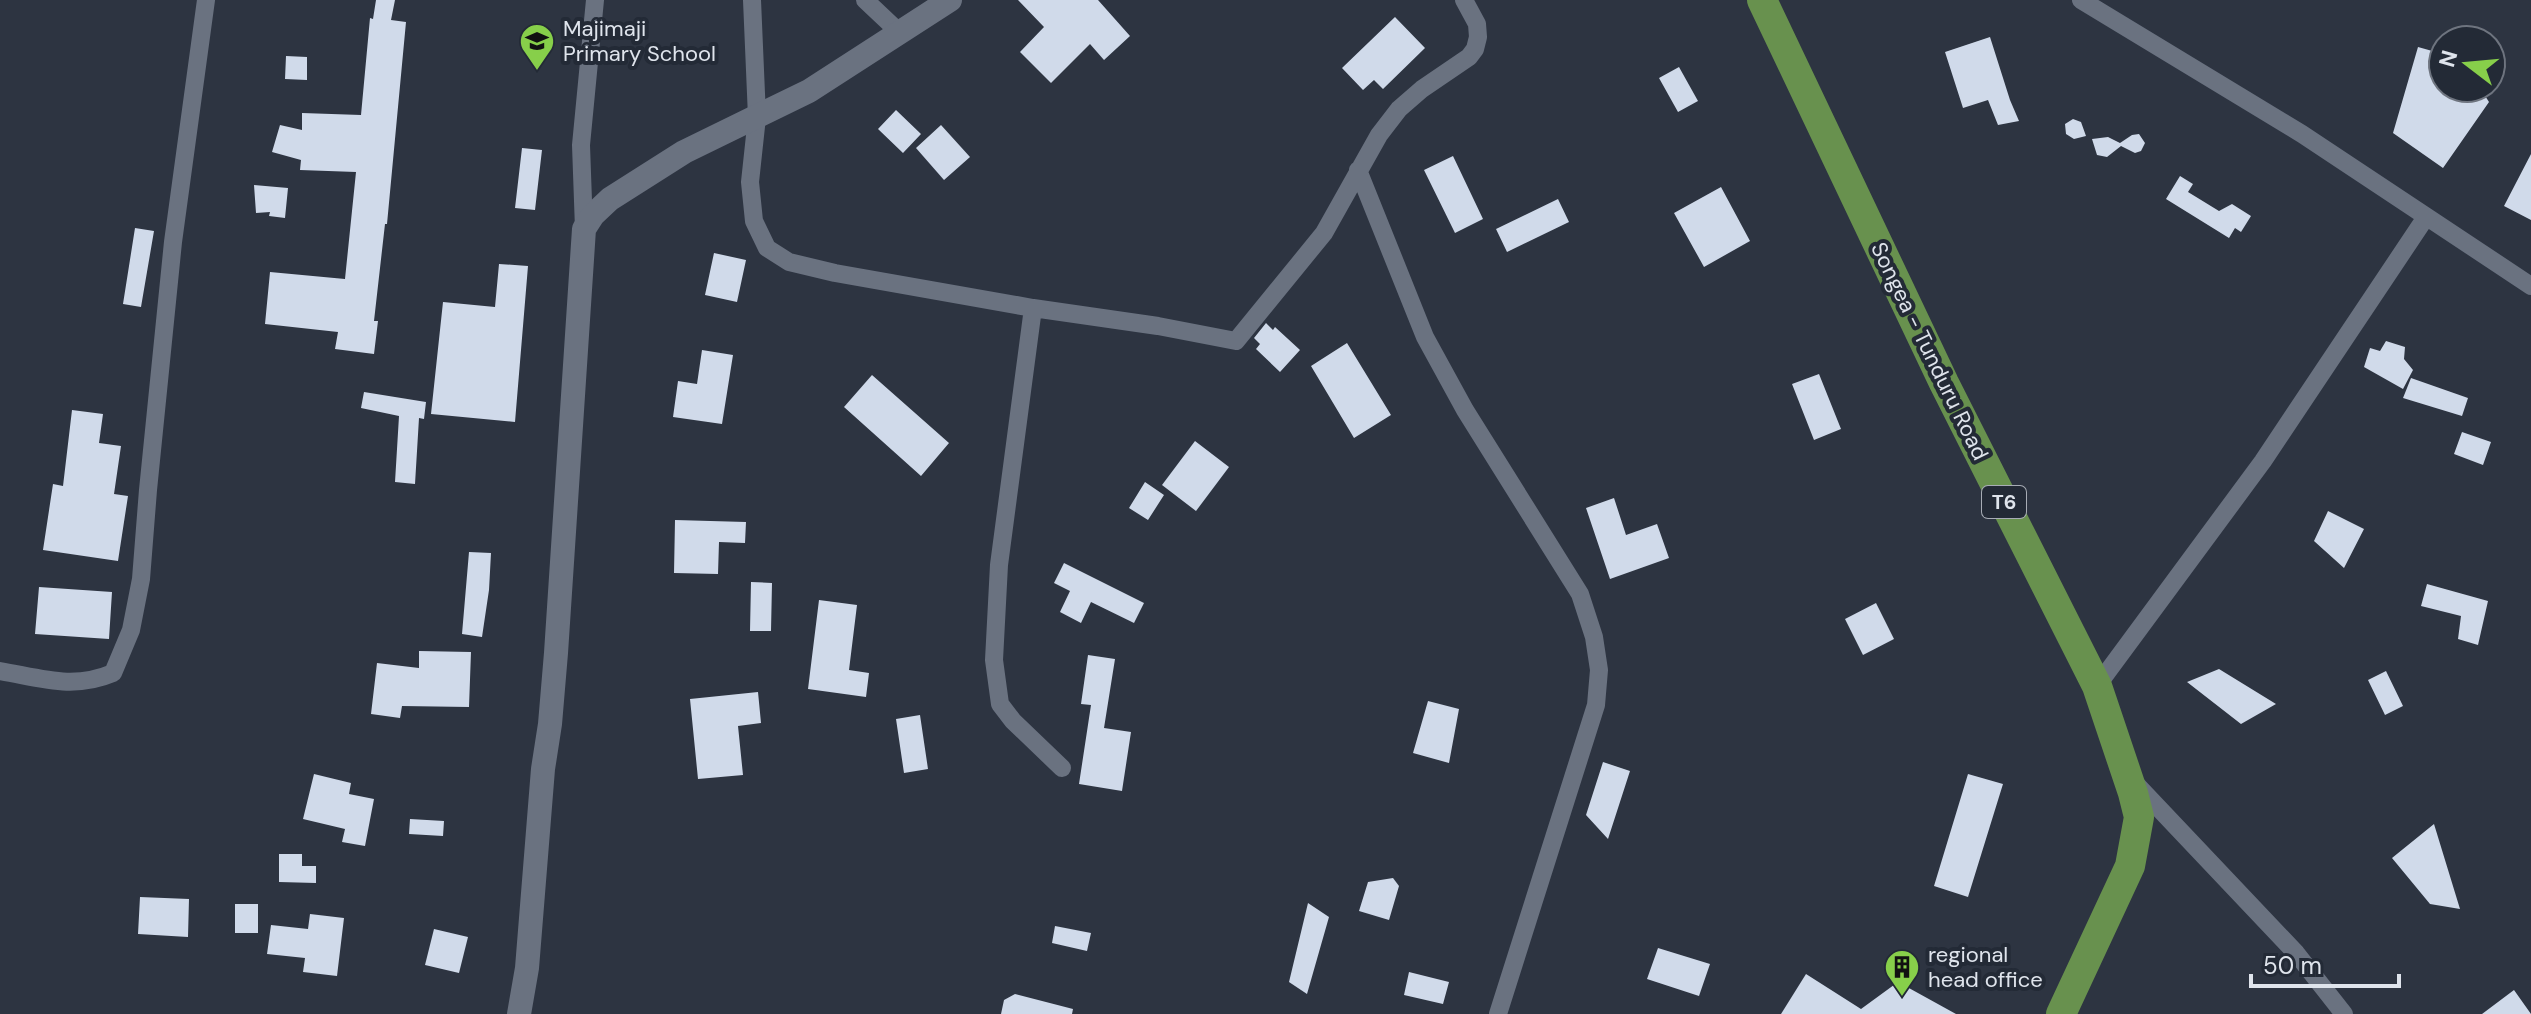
<svg xmlns="http://www.w3.org/2000/svg" width="2531" height="1014" font-family="'DM Sans',sans-serif">
<style>
.building{fill:#d0daea}
.lines{fill:none;stroke-linecap:round;stroke-linejoin:round}
.minor{stroke:#6a7280;stroke-width:18}
.tertiary{stroke:#6a7280;stroke-width:24}
.trunk{stroke:#68914e;stroke-width:30}
.labels{text-anchor:middle;stroke-width:8;stroke-linejoin:round;paint-order:stroke}
.shield{fill:#232a36;stroke:#a7acb5;stroke-width:2}
.shield-label{font-size:20px;font-weight:bold;fill:#dfe4ec}
.poi-label{font-size:22px;fill:#dfe4ec;stroke:#232a36;text-anchor:start}
.street-label{font-size:22px;fill:#dfe4ec;stroke:#232a36}
</style>
<rect width="100%" height="100%" fill="#2d3441"/>
<!-- building -->
<path class="building" d="M376,0H395L391,20L406,22L387,224H385L374,321H378L374,354L335,349L338,332L265,324L270,272L345,279L356,172L300,170L301,160L272,152L280,125L302,130V113L361,115L370,18L373,19Z
M1018,0H1098L1130,36L1104,60L1090,44L1051,83L1020,52L1044,27Z
M1395,17L1425,48L1383,89L1374,80L1363,90L1342,68Z
M1990,37L2010,100L2019,121L1998,125L1988,100L1963,108L1945,52Z
M2418,47L2443,54V88H2480L2489,102L2443,168L2393,133Z
M286,56L307,57V80L285,79Z
M1679,67L1698,101L1678,112L1659,78Z
M896,110L921,134L903,153L878,129Z
M2073,119L2081,122L2086,136L2074,139L2066,134L2065,124Z
M941,125L970,157L944,180L916,148Z
M2139,134L2145,143L2141,151L2135,153L2121,146L2107,157L2097,155L2092,139L2108,137L2120,143L2132,135Z
M522,148L542,150L535,210L515,208Z
M2531,154V220L2504,206Z
M1453,156L1483,219L1455,233L1424,170Z
M2180,176L2193,184L2188,192L2219,211L2232,204L2251,216L2241,232L2235,228L2229,238L2166,199Z
M254,185L288,188L285,218L269,216L270,212L256,213Z
M1721,187L1750,241L1704,267L1674,213Z
M1558,199L1569,222L1507,252L1496,229Z
M135,228L154,231L141,307L123,304Z
M714,253L746,260L737,302L705,295Z
M499,264L528,266L515,422L431,414L443,302L495,307Z
M1266,323L1273,330L1275,327L1300,350L1280,372L1256,349L1260,344L1254,338Z
M2386,341L2405,347L2404,359L2413,370L2403,389L2364,367L2370,348L2380,351Z
M1347,343L1391,415L1354,438L1311,366Z
M702,350L733,355L722,424L673,417L678,381L697,384Z
M1819,374L1841,429L1814,440L1792,384Z
M872,375L949,443L921,476L844,407Z
M2411,378L2468,398L2462,416L2403,398Z
M364,392L426,402L424,419L419,418L415,484L395,482L399,416L361,408Z
M72,410L103,414L99,443L121,446L114,494L128,496L118,561L43,550L53,484L63,486Z
M2462,432L2491,442L2483,465L2454,454Z
M1195,441L1229,467L1196,511L1162,485Z
M1145,482L1164,495L1148,520L1129,508Z
M1614,498L1626,535L1657,524L1669,558L1610,579L1586,508Z
M2328,511L2364,529L2344,568L2314,541Z
M675,520L746,522L745,543L719,542L718,574L674,573Z
M469,552L491,553L489,590L482,637L462,634Z
M1064,563L1144,603L1134,623L1091,602L1081,623L1060,612L1070,591L1054,583Z
M751,582L772,583L771,631H750Z
M2427,584L2488,601L2478,645L2458,639L2461,616L2421,606Z
M39,587L112,592L109,639L35,634Z
M819,600L857,605L849,670L869,673L866,697L808,689Z
M1876,603L1894,639L1863,655L1845,619Z
M419,651L471,652L469,707L402,706L400,718L371,714L377,663L419,668Z
M1088,655L1115,659L1104,728L1131,732L1122,791L1079,784L1091,705L1081,704Z
M2219,669L2276,704L2241,724L2187,682Z
M2386,671L2403,706L2385,715L2368,680Z
M758,692L761,723L738,726L743,775L698,779L690,699Z
M1428,701L1459,709L1449,763L1413,753Z
M920,715L928,769L904,773L896,719Z
M1603,762L1630,771L1608,839L1586,815Z
M314,774L351,783L349,794L374,799L365,846L342,842L345,829L303,819Z
M1968,774L2003,784L1968,897L1934,886Z
M410,819L444,821L443,836L409,834Z
M2434,824L2460,909L2430,904L2392,858Z
M279,854H302V866H316V883L279,882Z
M1393,878L1399,886L1389,920L1359,911L1368,882Z
M140,897L189,899L188,937L138,934Z
M1308,903L1329,917L1307,994L1289,982Z
M235,904H258V933H235Z
M310,914L344,918L337,976L303,972L305,958L267,954L271,925L308,929Z
M1055,926L1091,933L1087,951L1052,943Z
M434,929L468,937L459,973L425,965Z
M1658,948L1710,964L1699,996L1647,979Z
M1409,972L1449,982L1443,1004L1404,995Z
M1806,974L1861,1009L1898,982L1956,1014H1781Z
M2514,990L2531,1014H2482Z
M1015,994L1073,1009L1072,1014H1001L1004,1000Z"/>
<g class="lines">
<!-- minor -->
<path class="minor" d="M752,0L757,117L750,182L754,221L767,248L789,262L835,273L1033,308L1158,326L1236,341L1324,233L1379,135L1399,109L1422,89L1469,57L1475,49L1478,37L1477,24L1464,0
M865,0L900,33
M2081,0L2302,134L2531,286
M1358,170L1425,337L1465,410L1580,594L1594,637L1599,670L1596,705L1498,1014
M584,229L581,145L595,0
M1033,308L999,565L994,660L1000,704L1013,721L1062,768
M0,671C41,678 73,690 113,673L131,630L141,579L148,490L173,242L206,0
M2097,686L2263,461L2426,217
M2134,782L2296,953L2344,1014"/>
<!-- tertiary -->
<path class="tertiary" d="M519,1014L527,968L543,769L550,724L556,653L584,229L593,215L610,199L684,152L809,91L950,0"/>
<!-- trunk -->
<path class="trunk" d="M1762,0L1944,383L2097,686L2133,793L2139,817L2130,866L2061,1014"/>
</g>
<!-- icons -->
<defs>
<g id="school-pin" transform="scale(1.8)"><path d="M0 17L-7.5 6A9.5 9.5 0 1 1 7.5 6Z" fill="#87cf4a" stroke="#232a36"/><path d="M0-5L7-2L0 1L-7-2ZM-4 1L0 2.5L4 1V4Q0 6-4 4Z" fill="#111"/></g>
<g id="building-pin" transform="scale(1.8)"><path d="M0 17L-7.5 6A9.5 9.5 0 1 1 7.5 6Z" fill="#87cf4a" stroke="#232a36"/><path d="M-4-6H4V6H1V3H-1V6H-4ZM-2.5-4.3h1.7v1.8h-1.7ZM.8-4.3h1.7v1.8H.8ZM-2.5-1h1.7V.8h-1.7ZM.8-1h1.7V.8H.8Z" fill="#111"/></g>
</defs>
<g fill-rule="evenodd">
<use href="#school-pin" x="537" y="41"/>
<use href="#building-pin" x="1902" y="967"/>
</g>
<g class="labels">
<!-- shield labels -->
<rect class="shield" x="1982" y="486" width="44" height="32" rx="6"/>
<g class="shield-label">
<text x="2004" y="509">T6</text>
</g>
<!-- poi labels -->
<g class="poi-label">
<text x="563" y="36">Majimaji<tspan x="563" dy="25">Primary School</tspan></text>
<text x="1928" y="962">regional<tspan x="1928" dy="25">head office</tspan></text>
</g>
<!-- street labels -->
<g class="street-label">
<text transform="translate(1930 351) rotate(64)" y="8">Songea - Tunduru Road</text>
</g>
</g>
<!-- north arrow -->
<g transform="translate(2467 64) rotate(286)"><circle r="38" fill="#232a36" stroke="#6e747f" stroke-width="2"/>
<path d="M0-6L14 30L0 20L-14 30Z" fill="#87cf4a"/>
<text y="-12" font-size="22" font-weight="bold" text-anchor="middle" fill="#dfe4ec">N</text>
</g>
<!-- scale -->
<path d="M2251 974v12h148v-12" fill="none" stroke="#dfe4ec" stroke-width="4"/>
<text x="2263" y="974" font-size="24" fill="#dfe4ec" stroke="#232a36" stroke-width="6" paint-order="stroke">50 m</text>
</svg>
